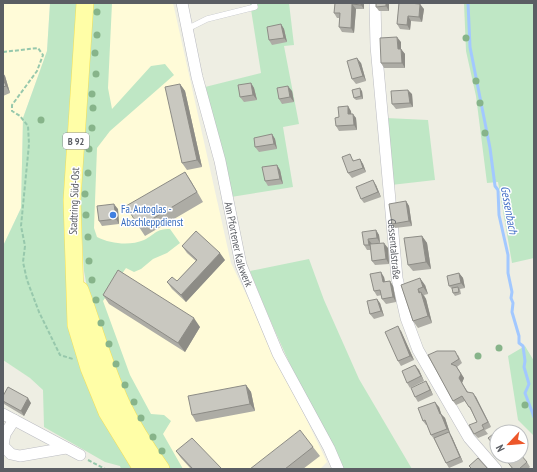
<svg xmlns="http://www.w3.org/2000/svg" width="537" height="472" font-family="'PT Sans Narrow',sans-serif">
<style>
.commercial{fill:#fffbd8}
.green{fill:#bfe7c5}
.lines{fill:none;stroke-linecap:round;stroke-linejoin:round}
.stream{stroke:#a2c8ff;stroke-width:3}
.lane-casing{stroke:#bbbcc2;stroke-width:6}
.street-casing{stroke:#bbbcc2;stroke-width:12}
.primary-casing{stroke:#f5e055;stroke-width:18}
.path{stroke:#97c8ac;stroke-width:2;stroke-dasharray:4 2;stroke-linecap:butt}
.lane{stroke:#fff;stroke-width:5.5}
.street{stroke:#fff;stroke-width:11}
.primary{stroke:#fffea7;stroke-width:17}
.tree{fill:#87b48a}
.wall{fill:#adaca5}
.shaded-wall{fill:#8d8c86}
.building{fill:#c9c8c0;stroke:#8d8c86}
.shop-dot{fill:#3f7fe0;stroke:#fff;stroke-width:1.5}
.labels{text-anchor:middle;stroke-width:3;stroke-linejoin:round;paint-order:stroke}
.shield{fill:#fff;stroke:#8c8e92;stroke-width:1}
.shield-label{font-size:10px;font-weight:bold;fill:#5b5e64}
.street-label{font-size:11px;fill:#5b5e64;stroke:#fff}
.shop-label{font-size:11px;fill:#366cbe;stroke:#fff;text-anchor:start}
.water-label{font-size:12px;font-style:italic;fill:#416ec6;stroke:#fff}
</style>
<rect width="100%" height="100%" fill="#eeeee3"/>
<!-- commercial -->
<path class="commercial" d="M3,3H50L47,51L23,118L21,208L3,246Z
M95,3H173L231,263L327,462L320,469H177L138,407L93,281Z"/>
<!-- green -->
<path class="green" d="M50,3H77L64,222L69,313L136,469H121L120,466L105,462L44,427L43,390L30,378L3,360V246L21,208L23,118L47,51Z
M91,3H112L108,88L112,109L151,66L165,64L174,75L110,131L97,148L94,228L97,237C111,244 130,246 144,240C156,234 155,229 170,229L180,243L167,253L153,259L141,269L134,272L126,268L103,301L130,375L151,414L164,415L171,421L163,434L183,469H168L120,389L89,298L84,271L79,191Z
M250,3H289L294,45L284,46L299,124L283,127L293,187L231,197L205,87L261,73Z
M464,3H534V258L512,263L498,182L487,183L476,96L466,51Z
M386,118L428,120L435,180L391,185Z
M309,259L324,300L359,379L412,469H344C308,406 277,339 250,271Z
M525,346L534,361V436L518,420L508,356Z"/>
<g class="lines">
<!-- stream -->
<path class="stream" d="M468,3L470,47L490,148L495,186L498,190L499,215L508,255V273L512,292L511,298L513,303L512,312L519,336V343L523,346L525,361L524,367L529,384L525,393L534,417"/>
<!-- lane casing -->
<g class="lane-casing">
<path id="lane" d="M187,29L207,19L255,7L254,3"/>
</g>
<!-- street casing -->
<g class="street-casing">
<g id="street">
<path id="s1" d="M182,3L197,77L220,161L241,265L278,354L329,448L338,469"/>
<path id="s2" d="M375,3L376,46L397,278L406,318L418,350L469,438L496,469"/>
<path d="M3,414L80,455"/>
<path d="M3,445L5,434L14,420"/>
<path d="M3,446L11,454L20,456L66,448"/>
</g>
</g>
<!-- primary casing -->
<g class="primary-casing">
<path id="primary" d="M85,3L72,200L76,325L89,368L107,412L142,469
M80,290C94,328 104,366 121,403C132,426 146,448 161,469"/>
</g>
<!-- path -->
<path class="path" d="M3,52L38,48L43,55L37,71L12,105V111L20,116L28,126L29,144L21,226L25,246L23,262L27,280L39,312L60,355L73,359
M3,390V400
M88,460L105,469"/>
<!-- lane -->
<use href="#lane" class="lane"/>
<!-- street -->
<use href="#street" class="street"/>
<!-- primary -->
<use href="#primary" class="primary"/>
</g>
<!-- trees -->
<g class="tree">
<circle cx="97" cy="12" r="3.5"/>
<circle cx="97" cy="35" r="3.5"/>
<circle cx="466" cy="38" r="3.5"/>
<circle cx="95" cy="53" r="3.5"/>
<circle cx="96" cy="74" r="3.5"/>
<circle cx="476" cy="81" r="3.5"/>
<circle cx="92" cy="94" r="3.5"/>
<circle cx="480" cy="103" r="3.5"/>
<circle cx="93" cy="108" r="3.5"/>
<circle cx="41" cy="120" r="3.5"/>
<circle cx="92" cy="128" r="3.5"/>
<circle cx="485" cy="133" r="3.5"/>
<circle cx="89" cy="149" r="3.5"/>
<circle cx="88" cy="173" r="3.5"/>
<circle cx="85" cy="194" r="3.5"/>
<circle cx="86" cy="215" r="3.5"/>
<circle cx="88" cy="237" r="3.5"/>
<circle cx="89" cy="261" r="3.5"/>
<circle cx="92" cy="280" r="3.5"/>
<circle cx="96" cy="300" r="3.5"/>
<circle cx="101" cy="323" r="3.5"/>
<circle cx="109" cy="344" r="3.5"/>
<circle cx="499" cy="348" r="3.5"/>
<circle cx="478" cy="356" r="3.5"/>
<circle cx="116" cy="364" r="3.5"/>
<circle cx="125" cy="385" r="3.5"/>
<circle cx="134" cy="402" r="3.5"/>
<circle cx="525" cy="405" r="3.5"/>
<circle cx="141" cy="418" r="3.5"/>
<circle cx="153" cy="437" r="3.5"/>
<circle cx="162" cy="451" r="3.5"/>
</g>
<!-- wall -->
<path class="wall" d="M335,3H364V9H356L354,33L342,32L339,27V18H337L334,13Z
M376,3H389V11H379L376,7Z
M399,3L424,9L422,22L411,21L410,30L400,29L397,24Z
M281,24L284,29L287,42L272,45L269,40Z
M401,42V49L405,54V68H384L381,63Z
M361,63L366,81L356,84L352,79Z
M3,73L5,76L10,93L3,96Z
M251,83L254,88L257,100L244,102L240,97Z
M180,84L185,91L202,167L187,170L182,163Z
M292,91L294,102L282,104L279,99Z
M362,91L363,99L356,100L354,98Z
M412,94L413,107L396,109L392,104Z
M351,111V114L356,118L357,130L339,131L336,126L339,117Z
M272,134L275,139L277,149L259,152L255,147Z
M354,159V161L360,159L363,164L366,172L352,178L348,173Z
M277,165L280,170L283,184L268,186L265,181Z
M185,172L191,181L203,202L145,236L139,227Z
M376,185L381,197L364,203L361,199Z
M406,201L409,206L412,226L395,228L392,224Z
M118,209L119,224L102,226L99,221Z
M376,230L379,235L380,243L372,244L388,248L389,264L375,265L372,261L371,250H367L364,245Z
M422,236L427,243L431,269L413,271L408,265Z
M182,246L225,260L186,302L172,289L167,282L177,281L196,261L187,253Z
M459,273L463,278L465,288L460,289L461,294L455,296L453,293V290L449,286Z
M384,277L385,282L390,281L393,286L396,302L386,304L382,299V295L377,296L374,291Z
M401,285H425L428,294L424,295L426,299L432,323L418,328L413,321Z
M103,295L200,327L185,352L109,304Z
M380,303L384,316L374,319L370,314Z
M401,331L414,360L401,366L398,361Z
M428,355H458L462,363L457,367L464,378L462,383L468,392L476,397L491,427L485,430L488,434L478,438L474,434L477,422L472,412L469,407L465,401L456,405L453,401Z
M415,365L419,370L424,381L410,388L407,383Z
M246,385L251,392L255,411L196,422L192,415Z
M429,386L433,395L418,402L415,397Z
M3,396L31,403L24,416L4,404L3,403Z
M439,407L441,414L445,418L450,433L452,437L463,462L449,468L446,463L434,439L431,435L427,425H426L423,421Z
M313,447L320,456L303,469H250Z
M176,451L222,469H191L181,458Z
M506,460L527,462L530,467L528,469H513Z"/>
<!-- shaded-wall -->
<path class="shaded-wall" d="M361,3H364V9L361,5Z
M386,3H389V11L386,6Z
M352,4L356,9L354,33L351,28Z
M420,4L424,9L422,22L419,17Z
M408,16L411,21L410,30L407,25Z
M281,24L284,29L287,42L284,38Z
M397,37L401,42V54L398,49Z
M401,49L405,54V68L402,63Z
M357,58L361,63L366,81L363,76Z
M3,73L5,76L10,93L6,86L3,79Z
M251,83L254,88L257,100L253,95Z
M180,84L185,91L202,167L197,160Z
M288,86L292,91L294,102L290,97Z
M360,88L362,91L363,99L361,96Z
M408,90L412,94L413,107L410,103Z
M348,106L351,111L352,119L348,114Z
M353,114L356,118L357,130L354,125Z
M272,134L275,139L277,149L274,144Z
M360,159L363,164L366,172L363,168Z
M277,165L280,170L283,184L280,179Z
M373,180L376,185L381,197L378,192Z
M406,201L409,206L412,226L409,221Z
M114,204L118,209L119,224L116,219Z
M376,230L379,235L380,243L377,238Z
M422,236L427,243L431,269L426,262Z
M368,239L372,244V249L369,245Z
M384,243L388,248L389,264L386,259Z
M220,253L225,260L186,302L181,295Z
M381,272L384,277L386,287L383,282Z
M459,273L463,278L465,288L461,283Z
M420,278L425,285L428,294L423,287Z
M390,281L393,286L396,302L393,297Z
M418,289L422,295L421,292L426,299L432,323L428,316Z
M377,299L380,303L384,316L381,311Z
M194,318L200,327L185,352L178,343Z
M398,326L401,331L414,360L410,356Z
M415,365L419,370L424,381L421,376Z
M456,366L464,378L462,383L470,397L459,378Z
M426,381L429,386L433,395L430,390Z
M246,385L251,392L255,411L250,404Z
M473,393L476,397L491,427L488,422Z
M28,398L31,403L24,416L21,411Z
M435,402L439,407L443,419L440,414Z
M441,414L445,418L450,433L447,429Z
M449,432L452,437L463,462L460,457Z"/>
<!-- building -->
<path class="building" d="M335,3H361V5L352,4L351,28L339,27L340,13H334Z
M376,3H386V6L376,7Z
M399,3H409L420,4L419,17L408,16L407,25L397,24Z
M281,24L284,38L269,40L267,27Z
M397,37L398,49H401L402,63H381L380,38Z
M357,58L363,76L352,79L347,61Z
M3,79L6,86L3,87Z
M251,83L253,95L240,97L238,85Z
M180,84L197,160L182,163L165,87Z
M288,86L290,97L279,99L277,88Z
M360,88L361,96L354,98L352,90Z
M408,90L410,103L392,104L391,91Z
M348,106V114H353L354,125L336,126L335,118L339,117L338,107Z
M272,134L274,144L255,147L254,138Z
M350,154L353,161L360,159L363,168L348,173L342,157Z
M277,165L280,179L265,181L262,167Z
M185,172L197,192L139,227L126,206Z
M373,180L378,192L361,199L356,187Z
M406,201L409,221L392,224L389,204Z
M114,204L116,219L99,221L97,206Z
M376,230L377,238L368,239L369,245H364L362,232Z
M196,231L220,253L181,295L167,282L172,277L177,281L197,260L182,246Z
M422,236L426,262L408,265L404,238Z
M384,243L386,259L372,261L370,244Z
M118,270L194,318L178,343L103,295Z
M381,272L383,282L390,281L393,297L382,299L380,290L374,291L370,274Z
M459,273L461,283L449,286L447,276Z
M420,278L423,287L418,289L419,293L421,292L428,316L413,321L401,285Z
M458,287L459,292L453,293L452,288Z
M377,299L381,311L370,314L367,301Z
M398,326L410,356L398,361L385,332Z
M437,351H455L459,359L451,364L456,366L461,374L459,378L467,392L473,393L488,422L482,425L484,429L474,434L469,425L477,422L470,407H469L462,396L453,401L428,355Z
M415,365L421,376L407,383L402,371Z
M426,381L430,390L415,397L411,388Z
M246,385L250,404L192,415L188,396Z
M8,387L28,398L21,411L3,401V396Z
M435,402L440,414H441L447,429L431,435L425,420L423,421L418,408Z
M300,430L313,447L285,469H250Z
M497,431L498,432H497V449L488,438Z
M449,432L460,457L446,463L434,438Z
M192,438L222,469H193L176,451Z
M521,455L527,462L519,469H513L506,460L510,456H521Z
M478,458L488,469H472L469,466Z"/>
<!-- markers -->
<circle class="shop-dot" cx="113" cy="215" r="4"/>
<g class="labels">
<!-- shield labels -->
<rect class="shield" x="63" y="133" width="26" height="16" rx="3"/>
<g class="shield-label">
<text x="76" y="145">B 92</text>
</g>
<!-- street labels -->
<g class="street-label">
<text transform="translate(74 201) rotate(-88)" y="4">Stadtring Süd-Ost</text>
<text dy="4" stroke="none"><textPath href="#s1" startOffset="248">Am Pfortener Kalkwerk</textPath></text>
<text dy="4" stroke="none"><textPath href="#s2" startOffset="247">Gessentalstraße</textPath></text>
</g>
<!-- shop labels -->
<g class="shop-label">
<text x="121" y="213">Fa. Autoglas -<tspan x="121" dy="13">Abschleppdienst</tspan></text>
</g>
<!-- water labels -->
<g class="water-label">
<text transform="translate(509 210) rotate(80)" y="4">Gessenbach</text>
</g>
</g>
<!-- border -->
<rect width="537" height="472" fill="none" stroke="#5b5e64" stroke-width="8"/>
<!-- north arrow -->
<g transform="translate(509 444) rotate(244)"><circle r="19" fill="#ffffff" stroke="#bdbfc1"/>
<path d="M0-3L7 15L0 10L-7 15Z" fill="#ed572a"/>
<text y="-6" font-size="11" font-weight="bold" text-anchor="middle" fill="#5b5e64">N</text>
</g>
</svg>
